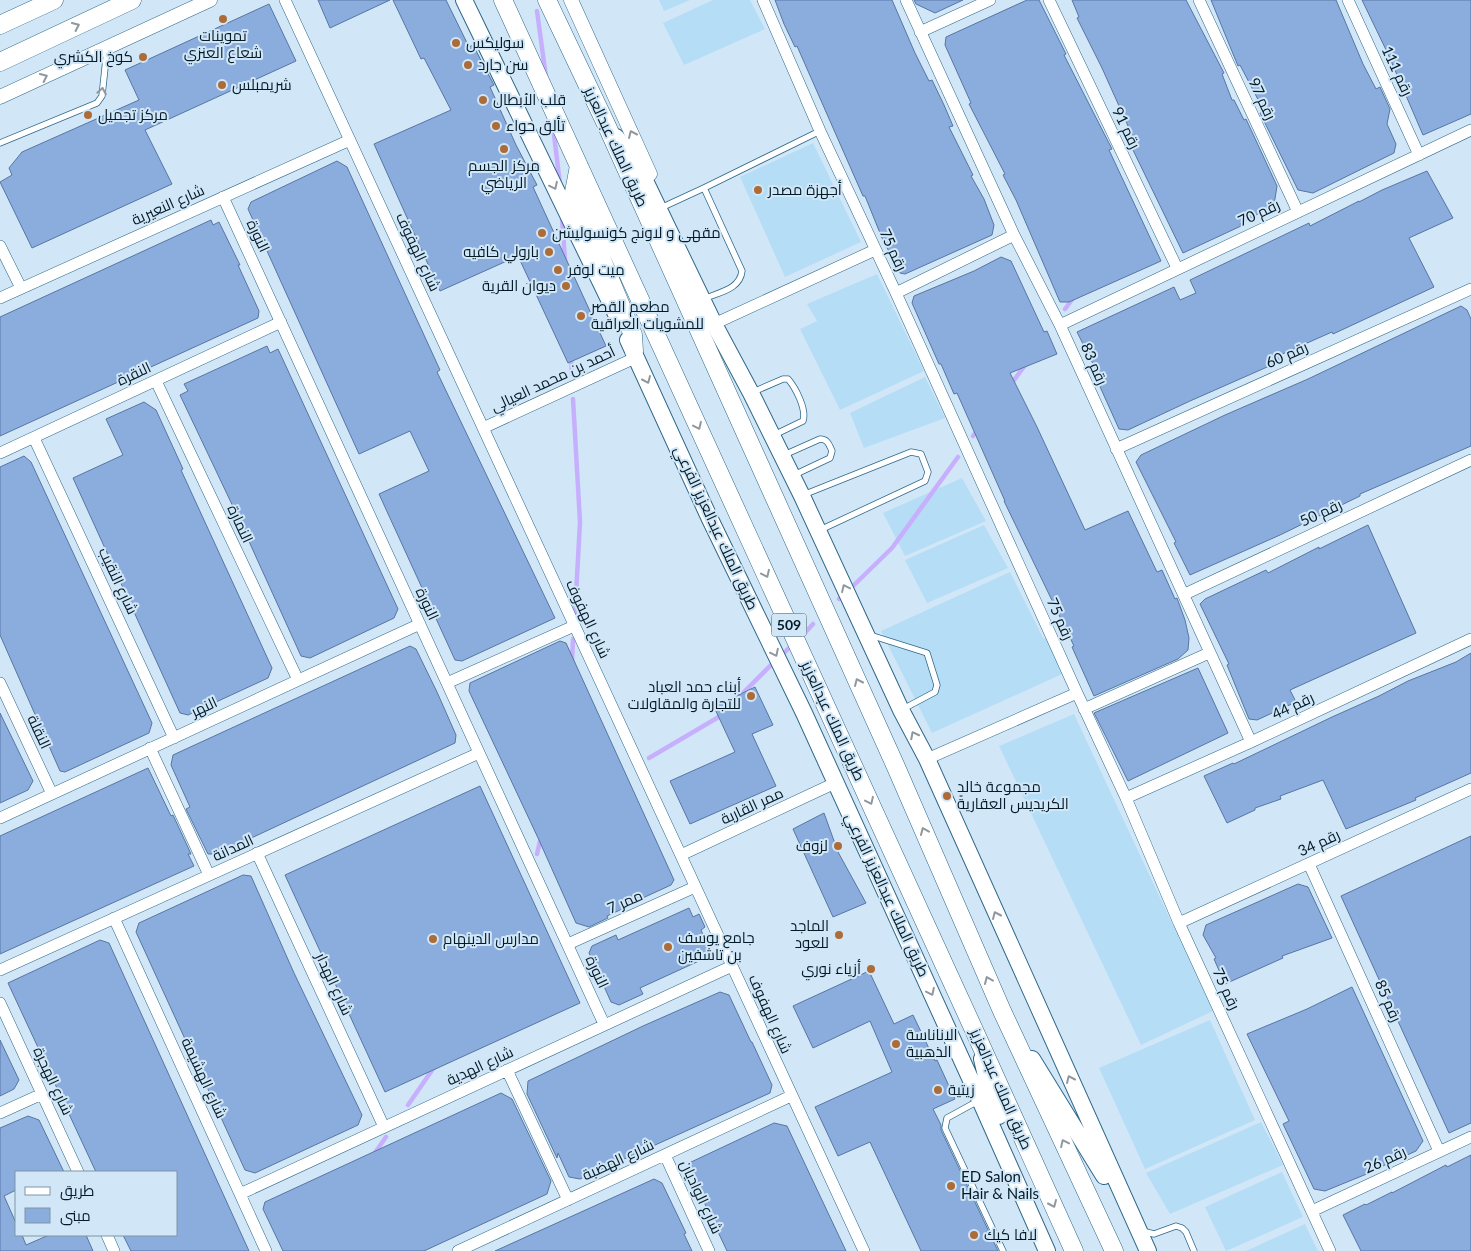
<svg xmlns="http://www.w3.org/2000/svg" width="1471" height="1251" font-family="Lato,Cairo,sans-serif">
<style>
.built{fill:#b6ddf6}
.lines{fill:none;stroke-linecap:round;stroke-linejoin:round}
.stream{stroke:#c6b0fe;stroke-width:4.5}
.building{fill:#8badde;stroke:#5676a3}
.service-casing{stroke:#2e6889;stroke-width:7}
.minor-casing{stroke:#2e6889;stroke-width:12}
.tertiary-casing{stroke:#2e6889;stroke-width:15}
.secondary-casing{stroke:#2e6889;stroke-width:18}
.primary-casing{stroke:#2e6889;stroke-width:19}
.service{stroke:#fff;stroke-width:5.5}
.minor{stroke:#fff;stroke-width:11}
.tertiary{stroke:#fff;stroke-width:14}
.secondary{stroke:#fff;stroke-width:16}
.primary{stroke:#fff;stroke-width:18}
.oneway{stroke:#8e989e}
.poi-dot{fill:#ad6b37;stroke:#d1e7f7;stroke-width:2}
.labels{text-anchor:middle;stroke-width:4;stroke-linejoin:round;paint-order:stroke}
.shield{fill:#d1e7f7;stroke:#415865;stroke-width:1}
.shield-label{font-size:14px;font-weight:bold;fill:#031a27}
.poi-label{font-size:15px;fill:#031a27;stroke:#d1e7f7;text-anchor:start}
.street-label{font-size:15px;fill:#031a27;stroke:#d1e7f7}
</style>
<rect width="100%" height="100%" fill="#d1e7f7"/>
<!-- built -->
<path class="built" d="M659,0H690L664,11Z
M713,0H750L765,29L684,65L663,23Z
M813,143L861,242L785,277L740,177Z
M877,274L924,371L840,410L800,329L817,321L807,304Z
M925,377L945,418L864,448L850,413Z
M962,478L986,521L905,556L883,513Z
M984,525L1008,568L927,603L905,560Z
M1010,572L1043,638L1048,640L1062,674L932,733L881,631Z
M1074,714L1213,1011L1141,1045L999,746Z
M1210,1020L1255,1120L1145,1169L1099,1068Z
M1261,1122L1283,1165L1170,1214L1146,1173Z
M1282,1172L1303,1217L1226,1251L1205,1207Z
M1305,1224L1318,1251H1246Z"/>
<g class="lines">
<!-- stream -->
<path class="stream" d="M537,11L546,77
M553,127L560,184
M562,218L565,260
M1065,309L1074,297
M571,357L572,374
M1011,384L1026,364
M573,399L580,522L575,613
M973,436L979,428
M853,586L892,548L958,457
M839,599L840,598
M803,635L813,624
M784,653L790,647
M572,662L573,639
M740,696L771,665
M649,758L717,718L722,713
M537,854L541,837
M408,1105L435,1066
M374,1154L386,1137"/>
</g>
<!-- building -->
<path class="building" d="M318,0H390L330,28Z
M393,0H446L469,47L473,45L494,85L490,87L516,145L537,185L533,187L606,346L568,363L518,256L440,291L374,144L451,110L424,58L421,59Z
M775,0H892L915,53L929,81L932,80L944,105L953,126L949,127L973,175L971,176L984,199L994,225L992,235L905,274L900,273L882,238L865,196H863L797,46L795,47L784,24Z
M914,0H963L935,13L916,4Z
M1027,0H1039L1066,54L1064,55L1112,149L1109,150L1161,261L1069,302H1060L1016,200L1003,175L1005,174L969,104L971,103L945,45L946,37Z
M1072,0H1186L1224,73L1222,74L1232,100H1234L1244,120L1246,119L1277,186L1274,205L1240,224L1241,226L1183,253L1132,148L1137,146L1102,68L1077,18L1079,17Z
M1211,0H1336L1363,64L1376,89L1380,87L1390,109L1387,124L1396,144L1394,153L1313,193L1298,190L1260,113L1264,111L1240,65L1238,66Z
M1362,0H1471V114L1423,135L1388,54Z
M269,4L296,61L145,130L172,184L32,248L0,182L12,175L9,168L22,152L139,100L125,70Z
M337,161L347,167L440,370L437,372L555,618L462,661L455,660L379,494L429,471L410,431L359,454L248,209L251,202Z
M1427,171L1453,218L1409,238L1434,287L1333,334L1332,332L1280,355L1283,360L1190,401L1128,430L1119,429L1097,380L1100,378L1077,332L1174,287L1180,300L1196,293L1190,280L1309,223L1310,226L1359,201V202L1382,190Z
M211,220L213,225L219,222L240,265H238L259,311L258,318L0,436V317Z
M1001,257L1011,261L1044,332L1047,331L1057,354L1010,373L1037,427L1085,530L1128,511L1157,572L1162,570L1175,599L1177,598L1185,620L1189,638L1188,650L1178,659L1094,696L1072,647L1074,646L1004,501H1005L957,393L954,394L941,364H939L912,303L914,296L974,271Z
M1461,306L1467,310L1471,319V446L1360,494V496L1280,535L1190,575L1174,543L1176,542L1136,462L1141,455L1225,415L1308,379Z
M267,346L270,353L278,349L398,609L394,618L310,658L301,656L237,515L180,395L188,391L184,384Z
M144,402L156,410L183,469L181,470L272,668L268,678L188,715L180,713L73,478L123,455L106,419Z
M24,456L31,462L152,723L149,733L65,772L60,771L0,635V467Z
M1368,525L1416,633L1290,690L1296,702L1257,720L1249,719L1227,665L1229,664L1200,604L1205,599L1266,570L1268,573L1319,547V549Z
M560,641L566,643L674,880L671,885L634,902L635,903L607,916L608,918L589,927L576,923L539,840L469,691L470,683Z
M410,646L416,649L437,692L456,735L455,743L217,854H208L186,809L190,807L171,765L173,755Z
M1471,653V773L1415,798L1416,800L1346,829L1323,780L1280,796L1281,799L1255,808V810L1227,823L1204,776L1233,763L1234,764L1332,717L1379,696L1408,681L1456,662Z
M1198,668L1228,733L1128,781L1094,713Z
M755,687L773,725L752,734L776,786L690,824L670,781L735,752L714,707Z
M0,713L33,781L28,790L0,803Z
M148,768L171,816L173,815L191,854H188L194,866L0,954V836Z
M480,786L580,1003L385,1092L285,875Z
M824,813L838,852L866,903L833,917L793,829Z
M1471,836V1123L1449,1133L1341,896Z
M243,875L251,876L294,973L362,1115L358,1125L255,1173L245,1170L136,932L139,923Z
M1298,884L1308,887L1332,938L1282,956L1283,958L1225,984L1214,959L1216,958L1203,935L1206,925Z
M689,908L693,917L699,914L705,927L701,930L712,955L640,988L643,994L619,1005L611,1002L589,953L592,946L616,935L618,940Z
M100,940L109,943L249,1251H131L123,1235H176V1172H96L8,983Z
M869,971L894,1024L913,1015L935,1061L937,1060L955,1099L933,1109L941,1125V1130L998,1251H921L870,1142L838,1156L815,1107L892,1072L870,1021L813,1048L793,1006Z
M1352,987L1423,1141L1416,1151L1374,1170V1171L1325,1191L1314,1189L1283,1124L1289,1121L1247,1034L1307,1009Z
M720,992L729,995L751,1042H752L772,1085L770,1093L580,1179L569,1177L558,1153L557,1158L527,1094L528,1081L643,1026Z
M0,1040L19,1080L14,1089L0,1096Z
M501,1093L512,1099L551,1181L547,1194L424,1251H283L263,1209L265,1202Z
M28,1116L39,1120L64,1172H16V1190L4,1196L16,1223V1235H22L26,1245L49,1235H86L93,1251H0V1128Z
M774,1123L787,1126L846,1251H727L688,1168L689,1163Z
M1471,1155V1251H1361L1343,1215L1365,1204L1366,1205L1392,1192V1193L1446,1165L1447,1167Z
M654,1179L662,1183L686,1233L684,1234L692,1251H495Z"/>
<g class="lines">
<!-- service casing -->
<g class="service-casing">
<path id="service" d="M0,143L97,103L102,96L107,49
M704,188L820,131
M665,206L704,188L742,271C740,289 720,292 706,298
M753,392L783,379H788C795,387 807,409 803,421L774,435
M784,455L820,439C828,439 829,445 832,451L830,458L794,475
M803,495L911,452L921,454L928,472L925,481L820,530
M870,635L927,653L937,685L935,692L903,709
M978,1101L947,1118L945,1128L1003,1251
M1142,1231L1154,1234L1176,1226L1182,1228L1186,1232L1194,1251"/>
</g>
<!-- minor casing -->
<g class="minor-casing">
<path id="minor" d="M285,0L864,1251
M763,0L820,131L896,293L1077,693L1126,798L1179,923L1330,1251
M906,0L1014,235L1060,325L1251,742
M1049,0L1177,268
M1199,0L1298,212
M1348,0L1419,155
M920,32L990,0
M223,197L604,1024
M0,246L21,288
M896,293L1014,235
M0,298L350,140
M714,324L875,250
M1060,325L1471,130
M156,381L298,680
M483,428L637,357
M34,438L174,738
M1116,449L1471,289
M0,453L281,322
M1185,594L1471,460
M0,683L52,794
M447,683L574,626
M1084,709L1209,653
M150,748L209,875
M927,759L1077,693
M1126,798L1251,742L1471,639
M0,818L420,624
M257,853L384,1127
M681,855L835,783
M1309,864L1439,1151
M114,918L266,1251
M1179,923L1471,789
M568,944L695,887
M0,970L479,753
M0,1003L78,1172
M507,1070L568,1200
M0,1113L42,1094
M665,1155L709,1251
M240,1194L732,966
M1312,1211L1471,1137
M107,1235L114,1251
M458,1251L791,1096"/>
</g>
<!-- tertiary casing -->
<g class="tertiary-casing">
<path id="tertiary" d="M571,0L650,174
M0,97L210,0"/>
</g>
<!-- secondary casing -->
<g class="secondary-casing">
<path id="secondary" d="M464,0L618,318
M616,137L636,162L714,324L751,393L802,496L901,710L927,759L1148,1251
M628,340L709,517L804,713L980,1100L1047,1251
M982,1059L991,1097L999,1116
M1032,1059L1104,1176"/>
</g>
<!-- primary casing -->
<g class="primary-casing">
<path id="primary" d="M503,0L974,1030L1074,1251
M547,0L606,124L896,767L1002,1011L1114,1251
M0,25L54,0
M0,62L132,0
M579,166L574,192L633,335L634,351"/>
</g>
<!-- service -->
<use href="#service" class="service"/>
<!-- minor -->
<use href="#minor" class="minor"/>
<!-- tertiary -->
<use href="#tertiary" class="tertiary"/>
<!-- secondary -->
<use href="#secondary" class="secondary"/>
<!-- primary -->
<use href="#primary" class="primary"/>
</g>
<!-- one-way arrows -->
<defs><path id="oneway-chevron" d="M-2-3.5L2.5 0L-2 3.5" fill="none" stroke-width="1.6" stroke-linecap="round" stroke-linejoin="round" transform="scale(1.25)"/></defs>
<g class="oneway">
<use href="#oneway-chevron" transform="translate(76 26) rotate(-25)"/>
<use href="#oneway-chevron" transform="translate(44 77) rotate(-25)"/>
<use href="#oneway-chevron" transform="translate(102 91) rotate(-80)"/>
<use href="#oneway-chevron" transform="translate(632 134) rotate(-114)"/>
<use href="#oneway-chevron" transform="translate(554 186) rotate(64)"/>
<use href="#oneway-chevron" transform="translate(647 380) rotate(66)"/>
<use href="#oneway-chevron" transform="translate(698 426) rotate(65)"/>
<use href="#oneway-chevron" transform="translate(766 574) rotate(65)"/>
<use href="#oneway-chevron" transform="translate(845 588) rotate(-115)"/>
<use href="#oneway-chevron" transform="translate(775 653) rotate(64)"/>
<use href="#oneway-chevron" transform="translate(858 682) rotate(-114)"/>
<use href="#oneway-chevron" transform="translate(914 735) rotate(-117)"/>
<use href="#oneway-chevron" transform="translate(870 801) rotate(65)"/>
<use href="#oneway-chevron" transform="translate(924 831) rotate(-113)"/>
<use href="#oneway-chevron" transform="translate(996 915) rotate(-114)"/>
<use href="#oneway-chevron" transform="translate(988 980) rotate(-113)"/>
<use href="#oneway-chevron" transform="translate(931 992) rotate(65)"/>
<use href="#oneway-chevron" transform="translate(1070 1079) rotate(-114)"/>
<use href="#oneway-chevron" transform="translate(1064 1143) rotate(-115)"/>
<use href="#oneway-chevron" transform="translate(1053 1204) rotate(66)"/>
</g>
<!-- markers -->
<g class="poi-dot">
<circle cx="223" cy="19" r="5"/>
<circle cx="456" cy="43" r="5"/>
<circle cx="143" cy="57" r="5"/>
<circle cx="468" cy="65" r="5"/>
<circle cx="222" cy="85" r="5"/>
<circle cx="483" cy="100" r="5"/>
<circle cx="88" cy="115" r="5"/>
<circle cx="496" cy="126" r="5"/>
<circle cx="504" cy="149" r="5"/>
<circle cx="758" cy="190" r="5"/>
<circle cx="542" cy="233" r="5"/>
<circle cx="549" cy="252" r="5"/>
<circle cx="558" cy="270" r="5"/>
<circle cx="566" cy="286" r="5"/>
<circle cx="581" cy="316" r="5"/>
<circle cx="751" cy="696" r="5"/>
<circle cx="947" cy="796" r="5"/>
<circle cx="838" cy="846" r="5"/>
<circle cx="839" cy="935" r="5"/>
<circle cx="433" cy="939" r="5"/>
<circle cx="668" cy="947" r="5"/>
<circle cx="871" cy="969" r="5"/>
<circle cx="896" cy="1044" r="5"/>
<circle cx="938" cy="1090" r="5"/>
<circle cx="951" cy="1186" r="5"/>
<circle cx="974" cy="1235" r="5"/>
</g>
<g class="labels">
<!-- shield labels -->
<rect class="shield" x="771.5" y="613.5" width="35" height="23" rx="4"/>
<g class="shield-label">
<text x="789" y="630">509</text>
</g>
<!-- poi labels -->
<g class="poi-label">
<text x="223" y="41" text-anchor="middle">تموينات<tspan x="223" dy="17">شعاع العنزي</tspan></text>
<text x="466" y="48">سوليكس</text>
<text x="133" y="62" text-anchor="end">كوخ الكشري</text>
<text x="478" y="70">سن جارد</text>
<text x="232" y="90">شريمبلس</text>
<text x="493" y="105">قلب الأبطال</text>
<text x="98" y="120">مركز تجميل</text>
<text x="506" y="131">تألق حواء</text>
<text x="504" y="171" text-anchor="middle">مركز الجسم<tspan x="504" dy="17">الرياضي</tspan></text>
<text x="768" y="195">أجهزة مصدر</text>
<text x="552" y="238">مقهى و لاونج كونسوليشن</text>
<text x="539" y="257" text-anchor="end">بارولي كافيه</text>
<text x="568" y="275">ميت لوفر</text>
<text x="556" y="291" text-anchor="end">ديوان القرية</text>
<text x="591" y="312">مطعم القصر<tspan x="591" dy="17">للمشويات العراقية</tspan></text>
<text x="741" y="692" text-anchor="end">أبناء حمد العباد<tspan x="741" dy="17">للتجارة والمقاولات</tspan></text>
<text x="957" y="792">مجموعة خالد<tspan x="957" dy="17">الكريديس العقاريةً</tspan></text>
<text x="828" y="851" text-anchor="end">لزوف</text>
<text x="829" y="931" text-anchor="end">الماجد<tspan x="829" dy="17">للعود</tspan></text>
<text x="678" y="943">جامع يوسف<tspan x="678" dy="17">بن تاشفين</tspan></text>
<text x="443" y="944">مدارس الدينهام</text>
<text x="861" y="974" text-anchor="end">أزياء نوري</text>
<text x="906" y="1040">الاناناسة<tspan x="906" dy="17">الذهبية</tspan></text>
<text x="948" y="1095">زيتية</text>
<text x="961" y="1182">ED Salon<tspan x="961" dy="17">Hair &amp; Nails</tspan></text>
<text x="984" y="1240">لافا كيك</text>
</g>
<!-- street labels -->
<g class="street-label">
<text transform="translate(1397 71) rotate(65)" y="5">رقم 111</text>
<text transform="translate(1262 99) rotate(65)" y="5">رقم 97</text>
<text transform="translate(1126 128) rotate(64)" y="5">رقم 91</text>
<text transform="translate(616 147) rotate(65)" y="5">طريق الملك عبدالعزيز</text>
<text transform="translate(168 205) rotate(-24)" y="5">شارع النعيرية</text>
<text transform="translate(1259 213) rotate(-25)" y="5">رقم 70</text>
<text transform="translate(258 236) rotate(65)" y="5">النورة</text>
<text transform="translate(893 250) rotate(65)" y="5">رقم 75</text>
<text transform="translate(418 252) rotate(65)" y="5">شارع الهفوف</text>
<text transform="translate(1287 355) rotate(-24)" y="5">رقم 60</text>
<text transform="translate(1094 364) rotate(66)" y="5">رقم 83</text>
<text transform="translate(134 374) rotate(-25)" y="5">النقرة</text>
<text transform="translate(553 379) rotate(-25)" y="5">أحمد بن محمد العيالي</text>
<text transform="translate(1321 513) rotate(-25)" y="5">رقم 50</text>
<text transform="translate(240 524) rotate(65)" y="5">النمارة</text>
<text transform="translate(716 528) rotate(65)" y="5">طريق الملك عبدالعزيز الفرعي</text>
<text transform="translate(118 581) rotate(65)" y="5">شارع النقيب</text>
<text transform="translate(427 604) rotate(65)" y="5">النورة</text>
<text transform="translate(588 619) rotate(65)" y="5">شارع الهفوف</text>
<text transform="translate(1060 619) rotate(66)" y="5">رقم 75</text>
<text transform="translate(1293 706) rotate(-25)" y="5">رقم 44</text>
<text transform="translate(204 707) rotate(-25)" y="5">النهر</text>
<text transform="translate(833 721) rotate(65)" y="5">طريق الملك عبدالعزيز</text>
<text transform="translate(39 732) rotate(65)" y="5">النقلة</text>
<text transform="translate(752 806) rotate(-25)" y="5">ممر القاربة</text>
<text transform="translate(1319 843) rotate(-25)" y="5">رقم 34</text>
<text transform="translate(233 848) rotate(-25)" y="5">المدانة</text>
<text transform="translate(887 895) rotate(65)" y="5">طريق الملك عبدالعزيز الفرعي</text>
<text transform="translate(625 902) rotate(-24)" y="5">ممر 7</text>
<text transform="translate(597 972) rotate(65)" y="5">النورة</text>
<text transform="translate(334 984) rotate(65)" y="5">شارع الهدار</text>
<text transform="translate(1226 989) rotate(65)" y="5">رقم 75</text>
<text transform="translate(1388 1001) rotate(66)" y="5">رقم 85</text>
<text transform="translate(770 1014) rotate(66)" y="5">شارع الهفوف</text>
<text transform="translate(480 1066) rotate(-25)" y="5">شارع الهدية</text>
<text transform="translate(204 1078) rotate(65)" y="5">شارع الهشيمة</text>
<text transform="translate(53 1081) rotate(65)" y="5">شارع الهجرة</text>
<text transform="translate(1001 1089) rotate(66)" y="5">طريق الملك عبدالعزيز</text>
<text transform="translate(618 1160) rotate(-25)" y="5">شارع الهضبة</text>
<text transform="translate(1385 1160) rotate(-25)" y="5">رقم 26</text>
<text transform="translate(701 1197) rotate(65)" y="5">شارع الواديان</text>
</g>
</g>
<!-- legend -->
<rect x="15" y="1171" width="162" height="65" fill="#d1e7f7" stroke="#7f95a4"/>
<rect x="25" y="1187" width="25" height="8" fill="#ffffff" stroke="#7f95a4"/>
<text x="60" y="1196" font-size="15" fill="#031a27">طريق</text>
<rect x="25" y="1208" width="25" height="15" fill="#8badde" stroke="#7f95a4"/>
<text x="60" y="1221" font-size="15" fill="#031a27">مبنى</text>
</svg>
